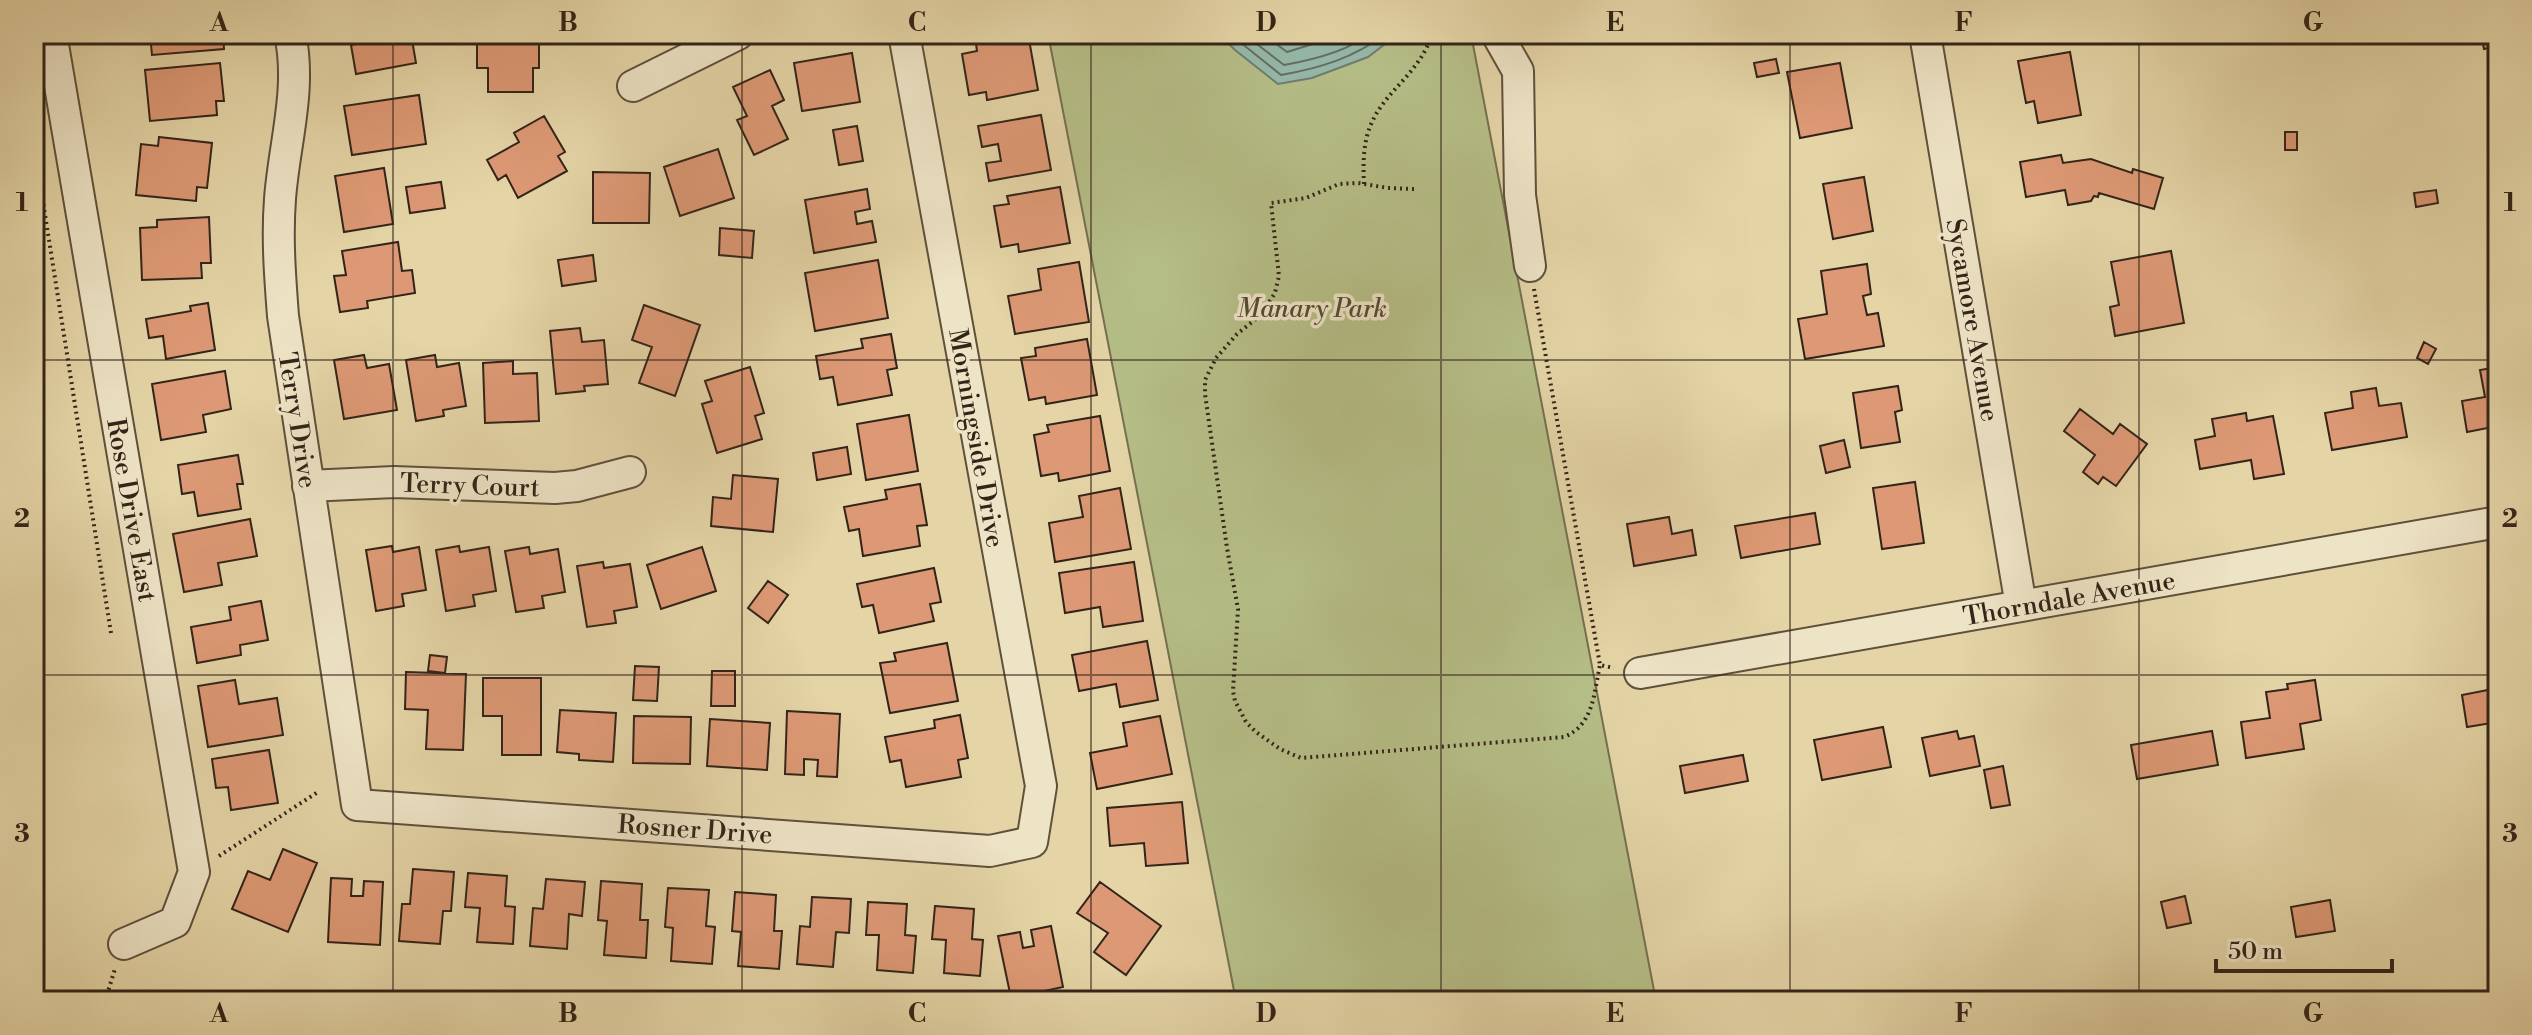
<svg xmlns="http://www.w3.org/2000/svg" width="2532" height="1035" font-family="'Libre Bodoni',serif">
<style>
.green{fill:#b5bd86;stroke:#747050;stroke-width:2}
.water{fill:#95b8a9;stroke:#6e7d6f;stroke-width:2}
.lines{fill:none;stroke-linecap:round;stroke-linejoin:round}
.shore{stroke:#646e61;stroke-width:2}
.building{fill:#dd9975;stroke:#332419;stroke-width:2}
.minor-casing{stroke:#5f503c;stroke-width:34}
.path{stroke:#332419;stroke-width:4;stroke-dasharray:2 4;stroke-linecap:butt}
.minor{stroke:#ede3c5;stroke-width:30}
.rail{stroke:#332419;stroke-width:6;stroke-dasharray:14 14;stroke-linecap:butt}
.grid{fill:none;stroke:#332419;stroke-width:2;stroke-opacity:0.55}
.labels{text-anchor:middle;stroke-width:7;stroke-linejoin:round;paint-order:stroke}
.park-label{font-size:26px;font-style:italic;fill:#544a34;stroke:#ede3c5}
.street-label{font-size:26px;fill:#332419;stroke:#ede3c5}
.neatline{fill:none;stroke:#332419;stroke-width:3}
.grid-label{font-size:26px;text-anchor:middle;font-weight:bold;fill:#332419}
</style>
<rect width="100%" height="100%" fill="#e4d4a6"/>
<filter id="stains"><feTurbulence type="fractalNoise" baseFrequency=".0025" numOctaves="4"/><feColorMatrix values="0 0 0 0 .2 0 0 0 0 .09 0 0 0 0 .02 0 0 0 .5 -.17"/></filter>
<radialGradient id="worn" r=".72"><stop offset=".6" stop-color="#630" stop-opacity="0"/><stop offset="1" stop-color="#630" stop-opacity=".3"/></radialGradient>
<!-- green -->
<path class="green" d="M1048,34H1471L1656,1001H1236Z"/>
<!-- water -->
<path class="water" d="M1219,34H1398L1368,57L1312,78L1278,84L1235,50Z"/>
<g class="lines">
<!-- shore -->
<path class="shore" d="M1230,34L1281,75C1320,68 1354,58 1385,34
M1244,34L1284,65C1312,60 1347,52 1369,34
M1263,34L1287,52L1345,34"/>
</g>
<!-- building -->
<path class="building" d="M150,34H223L224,49L152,55Z
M367,34H411L416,63L356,74L351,45L369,42Z
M1028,34L1038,90L987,100L986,92L969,95L962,54L977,51L976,44Z
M2466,34H2498V46L2484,49L2482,39L2467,42Z
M477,39H539V68H533V92H488V68H477Z
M2070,52L2081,115L2038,123L2034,101L2026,103L2018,61Z
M852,53L860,102L802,111L794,63Z
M1776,59L1779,73L1757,77L1754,63Z
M220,63L224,101H216L217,115L150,121L145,70Z
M1840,63L1852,128L1800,138L1787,72Z
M770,70L784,100L772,106L788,139L754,155L737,120L747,116L733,87Z
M419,95L426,144L352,155L344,106Z
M1041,115L1051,170L989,181L986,163L1001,161L998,144L982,147L978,126Z
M544,116L565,152L558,156L567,171L518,198L506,175L498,180L487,160L519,142L514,133Z
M857,126L863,161L839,165L833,130Z
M2285,132H2297V150H2285Z
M159,137L212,143L207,188L197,187L196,201L136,195L141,144L158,146Z
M718,149L734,198L680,216L664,167Z
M2061,155L2063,163L2091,159L2132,173L2133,169L2163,178L2154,209L2099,193L2098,197L2094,196L2091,201L2068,205L2065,190L2026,197L2020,162Z
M384,168L393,224L344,232L335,176Z
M593,172L650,173L649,223H593Z
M1864,177L1873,231L1833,239L1823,184Z
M441,182L445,208L410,213L406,187Z
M1060,187L1070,243L1019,252L1018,244L1001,247L994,206L1009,204L1007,196Z
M867,189L870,209L855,212L857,224L872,221L876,242L814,253L805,200Z
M2436,190L2438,203L2416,207L2414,193Z
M209,217L211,263H201L202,278L142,280L140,228L157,227V220Z
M720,228L754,231L752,258L719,255Z
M398,242L402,271L412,270L415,293L367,301L368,308L340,312L334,276L346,275L342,251Z
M2171,251L2184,323L2115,336L2110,307L2119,305L2111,262Z
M593,255L596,281L562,286L558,260Z
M878,260L888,318L815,331L805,273Z
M1079,262L1089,322L1015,334L1008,296L1041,290L1038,269Z
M1867,264L1871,294L1863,296L1867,315L1878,313L1884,346L1805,359L1798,319L1827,314L1821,271Z
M208,303L215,350L166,359L163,336L149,338L146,319L191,311L190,306Z
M644,305L700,325L675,396L639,383L652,347L632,340Z
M580,328L582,342L604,340L608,384L584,386L585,391L556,394L550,331Z
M891,334L897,368L887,370L892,395L838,405L833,377L820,379L816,356L863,348L861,339Z
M1087,339L1097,395L1046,404L1045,397L1029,400L1021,358L1036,356L1035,348Z
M2424,342L2436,349L2428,364L2417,358Z
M364,355L367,368L389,364L397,410L344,419L334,360Z
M435,355L437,367L459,363L466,406L443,410L444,416L416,421L406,360Z
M513,361V374L537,373L539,421L485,423L483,363Z
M750,367L764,413L755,416L762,439L717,453L702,404L712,401L705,381Z
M2498,367V426L2467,432L2462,401L2485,397L2480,370Z
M225,371L231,409L203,415L206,432L161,440L152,384Z
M1898,386L1902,410L1895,412L1900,442L1861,448L1853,393Z
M2376,388L2379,406L2401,403L2407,437L2332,450L2325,413L2353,408L2351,392Z
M2080,409L2113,434L2120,424L2147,444L2116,486L2103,477L2098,484L2083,472L2095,455L2064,431Z
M2246,413L2247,421L2273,416L2284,474L2254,479L2251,460L2200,469L2195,440L2215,436L2212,419Z
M909,415L918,471L866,480L857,424Z
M1100,416L1110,471L1059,481L1058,473L1041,476L1034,435L1049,432L1047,425Z
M1844,440L1850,467L1826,473L1820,446Z
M847,447L851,474L817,480L813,453Z
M238,455L243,484H237L241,509L198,516L194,492L182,494L178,465Z
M733,475L778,479L773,532L711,526L713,497L731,499Z
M1915,482L1924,543L1882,549L1873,488Z
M920,484L927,525L917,526L920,546L863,556L859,529L849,531L844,507L887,499L885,490Z
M1120,488L1131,549L1055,562L1049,523L1083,517L1079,496Z
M1815,513L1820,544L1741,558L1735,526Z
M1669,517L1672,534L1692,530L1696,555L1634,566L1627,524Z
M250,519L257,556L218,563L222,585L184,592L173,534Z
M392,546L393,552L419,547L426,590L402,594L404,606L376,611L366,550Z
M459,546L460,552L489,547L496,591L473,595L475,606L446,611L436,550Z
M529,547L530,554L558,549L565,592L542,596L544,608L516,612L505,551Z
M702,547L716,591L661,609L647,565Z
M603,562L604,568L630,564L637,607L614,611L616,623L587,627L577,566Z
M1134,562L1143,621L1103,627L1100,607L1065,613L1059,573Z
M934,568L941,602L930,604L934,621L879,633L873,605L862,607L857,584Z
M768,581L788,595L768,623L748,608Z
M261,601L268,640L240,645L241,655L197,663L191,627L231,620L229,607Z
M1147,641L1158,700L1120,707L1116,684L1079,691L1072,655Z
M947,643L958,701L890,713L880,663L896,661L894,653Z
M430,655L447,657L445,673L428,671Z
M635,666L659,667L657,701L633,700Z
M712,671H735V706H711Z
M406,672L466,674L463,750L426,749L428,710L405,709Z
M483,678H541V755H502V716H483Z
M235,680L239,704L277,698L283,735L208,747L198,686Z
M2315,680L2321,720L2300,724L2304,749L2246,758L2241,722L2270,718L2266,692L2288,689L2287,684Z
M2498,688V722L2467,727L2462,695Z
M560,710L616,713L613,762L579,760V754L557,752Z
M787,711L840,714L837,777L817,776L818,760L804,759V775L785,774Z
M960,715L968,758L958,760L961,777L906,787L901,760L890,762L885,737L935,728L934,720Z
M634,716L691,717L690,764L633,763Z
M1160,716L1172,774L1097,789L1090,753L1127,746L1123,723Z
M710,719L770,723L767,770L707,766Z
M1883,727L1891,767L1822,780L1814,740Z
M1957,731L1959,739L1974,736L1980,766L1930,776L1922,738Z
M2212,731L2218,765L2137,779L2131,745Z
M269,750L278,803L231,810L228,787L216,788L212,759Z
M1743,755L1748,781L1685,793L1680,766Z
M2003,766L2010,805L1991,808L1984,770Z
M1182,802L1188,863L1146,866L1144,843L1110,846L1107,808Z
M283,849L317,863L288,932L232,909L248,871L270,880Z
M413,869L454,872L451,911H443L440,944L399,941L402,904H410Z
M468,873L507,876L505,906L515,907L513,944L477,942L480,908L465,907Z
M331,878L352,879L351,896H363L364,881L383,882L380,945L328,942Z
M546,879L585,882L582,916L569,914L567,949L530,946L533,908L543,909Z
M601,881L642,884L640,920H648L646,958L604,955L607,921L598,920Z
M1100,882L1161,926L1126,975L1094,952L1108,933L1077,913Z
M668,888L709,890L706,926L715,927L712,964L671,961L673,928L665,927Z
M735,892L776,895L774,931H782L779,969L738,966L741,932L732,931Z
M2185,896L2191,923L2167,928L2161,902Z
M812,897L851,899L849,933L836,932L833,967L797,964L800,926L810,927Z
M2330,900L2335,931L2296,937L2291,907Z
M868,902L907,904L905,935L916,936L913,973L877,970L879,935H866Z
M935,906L974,909L972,939L983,940L980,976L944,973L946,940L932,939Z
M1051,926L1063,987L1011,998L998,936L1020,932L1023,948L1034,946L1031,930Z"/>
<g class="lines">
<!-- minor casing -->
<g class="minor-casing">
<path id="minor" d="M290,34C302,89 284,144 280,199C277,238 280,277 283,316L357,805L990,851L1032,842L1041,786L904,34
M1497,34L1518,71L1520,195L1530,266
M1925,34L2021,606
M52,39L194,872L175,922L124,944
M633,86L738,34
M308,486L394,482L555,488L577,486L630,472
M1640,673L2498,522"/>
</g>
<!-- path -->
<path class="path" d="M34,145L111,633
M1364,184C1363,163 1363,141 1372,122C1387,89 1420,73 1432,34
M1414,189L1388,188L1358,183L1339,184L1306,198L1271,203L1279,276L1275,293L1261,315L1237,334L1216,358L1205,380V394L1227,548L1238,609L1233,691L1235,701L1246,722L1256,732L1280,749L1301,758L1564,737C1594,725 1594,692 1600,665
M1534,289L1600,665L1614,668
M219,856L318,792
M105,1001L115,969"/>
<!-- minor -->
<use href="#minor" class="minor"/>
<!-- rail -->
<path class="rail" d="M34,992L156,1001"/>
</g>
<!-- grid -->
<path class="grid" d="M393,34V1001M742,34V1001M1091,34V1001M1441,34V1001M1790,34V1001M2139,34V1001M34,360H2498M34,675H2498"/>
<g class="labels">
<!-- park labels -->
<g class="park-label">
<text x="1312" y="317">Manary Park</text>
</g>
<!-- street labels -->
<g class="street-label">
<text transform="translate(1973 320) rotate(80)" y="9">Sycamore Avenue</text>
<text transform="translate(298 420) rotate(81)" y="9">Terry Drive</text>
<text transform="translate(977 438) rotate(80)" y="9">Morningside Drive</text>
<text transform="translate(470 485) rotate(2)" y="9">Terry Court</text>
<text transform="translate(132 510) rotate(80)" y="9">Rose Drive East</text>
<text transform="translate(2069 598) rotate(-10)" y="9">Thorndale Avenue</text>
<text transform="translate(695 829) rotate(4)" y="9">Rosner Drive</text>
</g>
</g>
<!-- margin -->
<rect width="2532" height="1035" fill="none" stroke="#e4d4a6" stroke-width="88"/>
<!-- scale -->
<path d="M2216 959v12h176v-12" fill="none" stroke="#332419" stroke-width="4"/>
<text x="2228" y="959" font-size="24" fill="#332419" stroke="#ede3c5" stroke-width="6" paint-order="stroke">50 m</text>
<rect x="44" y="44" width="2444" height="947" class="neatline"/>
<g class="grid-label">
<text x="219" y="31">A</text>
<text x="568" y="31">B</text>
<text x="917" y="31">C</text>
<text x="1266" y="31">D</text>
<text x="1615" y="31">E</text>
<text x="1964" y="31">F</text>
<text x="2313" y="31">G</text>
<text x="22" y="211">1</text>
<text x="2510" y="211">1</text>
<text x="22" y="527">2</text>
<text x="2510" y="527">2</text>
<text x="22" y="842">3</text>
<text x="2510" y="842">3</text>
<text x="219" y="1022">A</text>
<text x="568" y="1022">B</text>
<text x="917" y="1022">C</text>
<text x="1266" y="1022">D</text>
<text x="1615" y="1022">E</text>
<text x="1964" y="1022">F</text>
<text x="2313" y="1022">G</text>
</g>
<rect width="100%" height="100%" filter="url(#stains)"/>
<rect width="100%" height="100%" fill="url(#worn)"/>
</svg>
